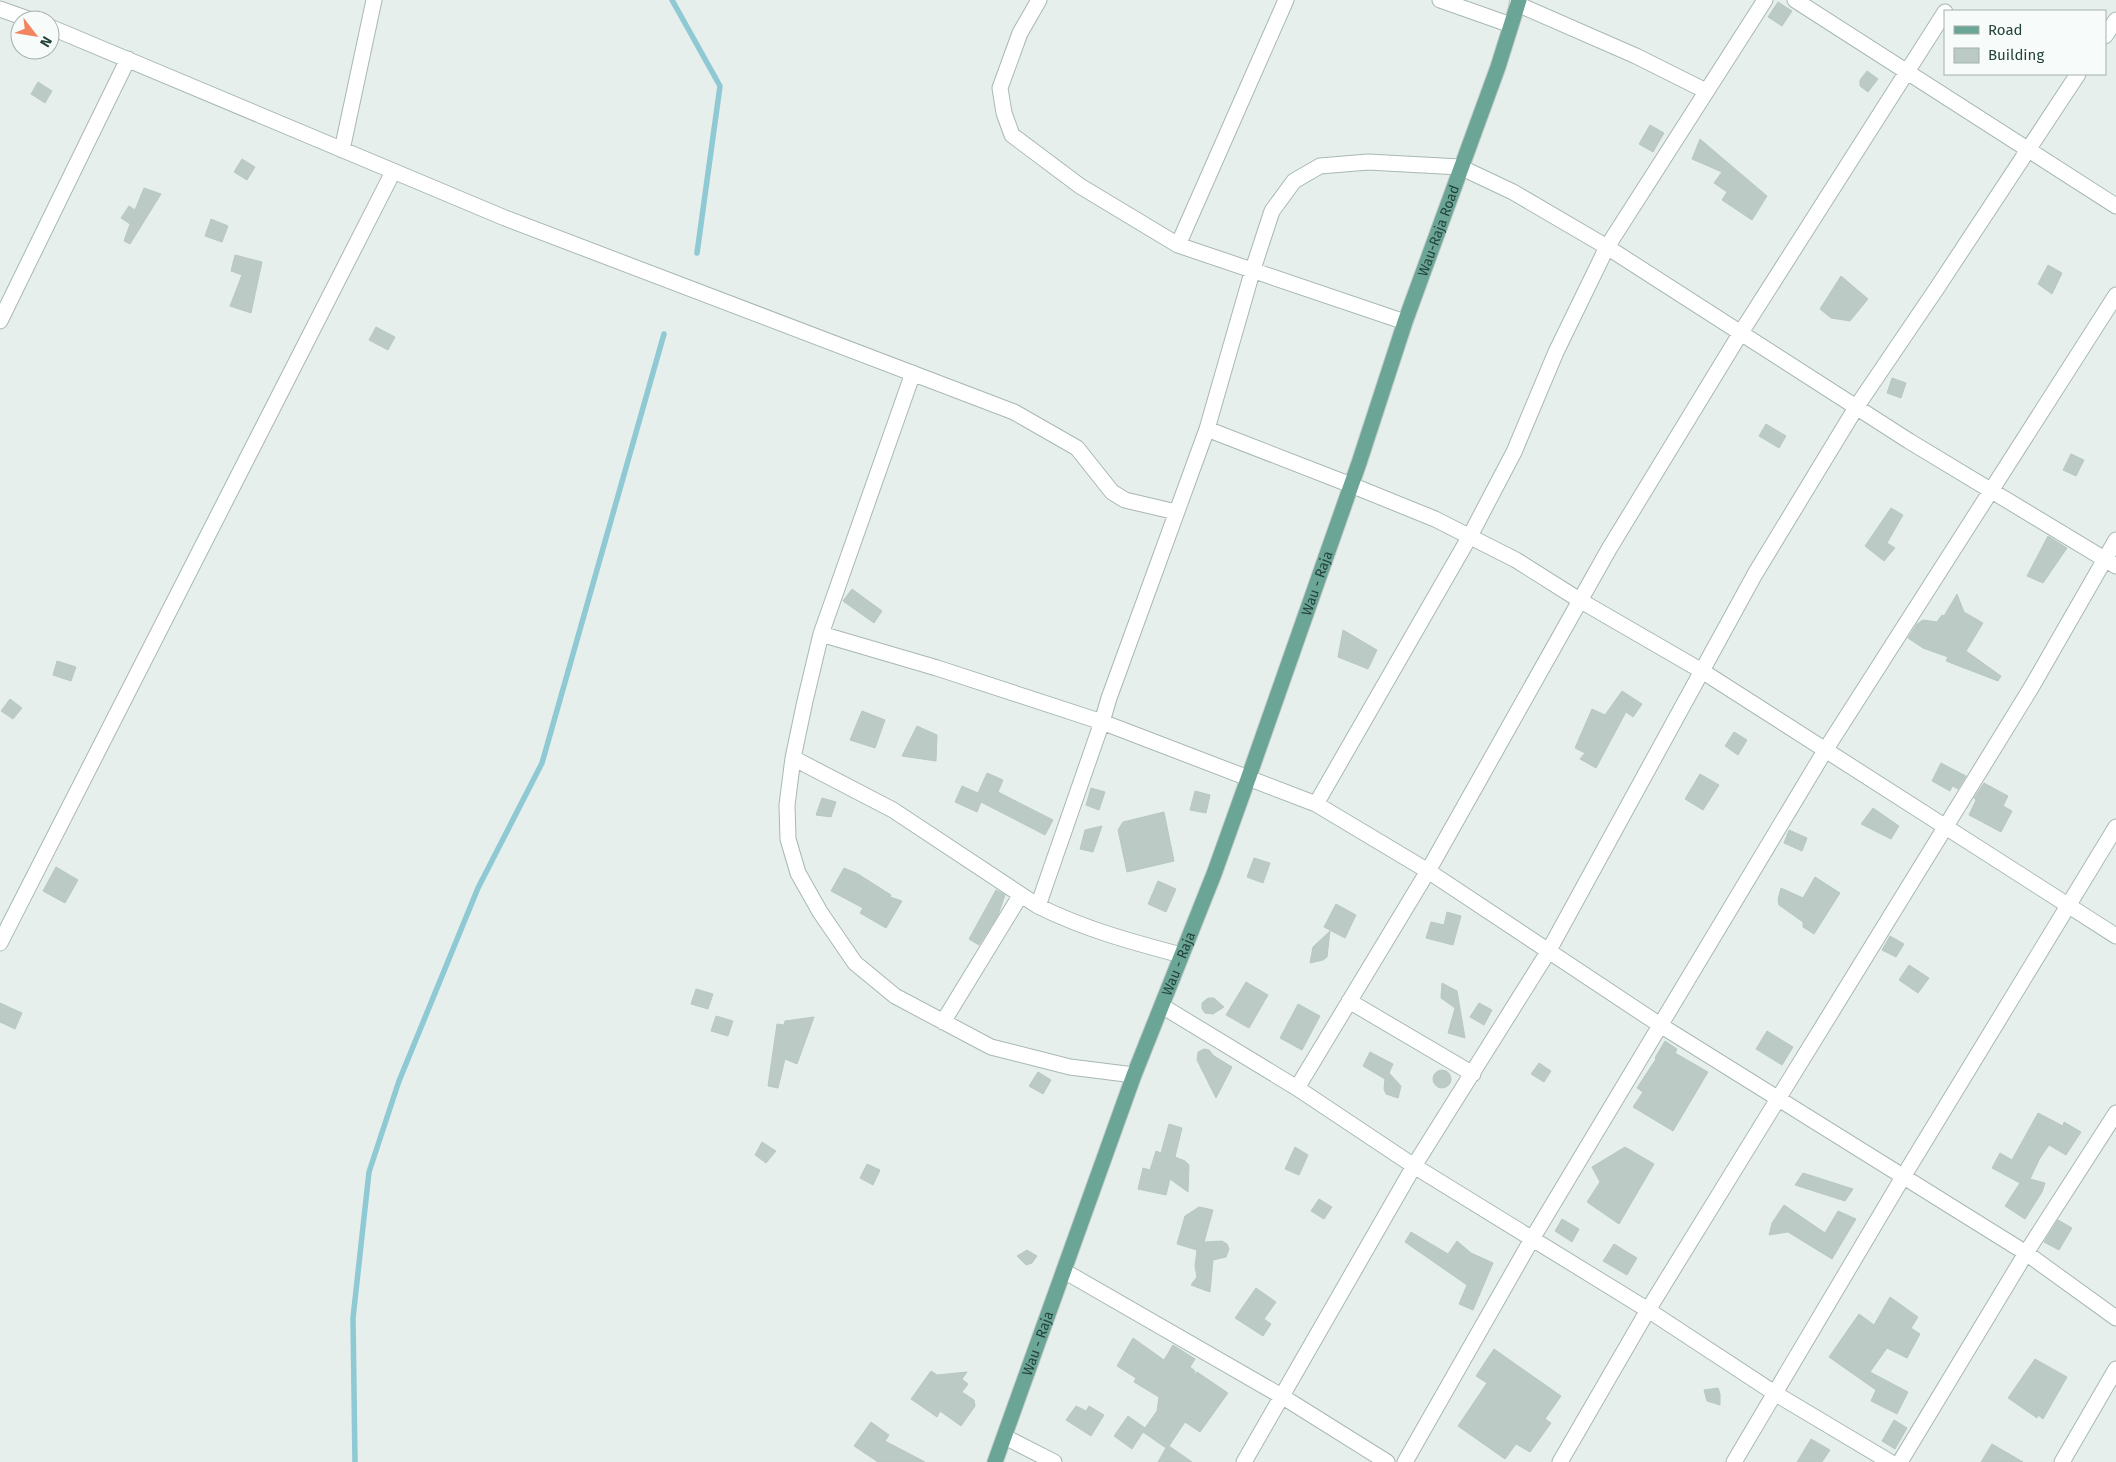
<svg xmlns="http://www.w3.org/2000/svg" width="2116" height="1462" font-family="'Fira Sans',sans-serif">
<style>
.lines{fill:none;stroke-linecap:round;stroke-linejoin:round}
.stream{stroke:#8ec9d4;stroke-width:5.5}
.building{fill:#bbcac4;stroke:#b8c9c2}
.minor-casing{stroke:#a8b8b2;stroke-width:17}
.tertiary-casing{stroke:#a8b8b2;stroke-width:17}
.primary-casing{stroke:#c2cac8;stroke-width:17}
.minor{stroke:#fff;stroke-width:15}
.tertiary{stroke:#fff;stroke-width:15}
.primary{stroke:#6aa596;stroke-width:15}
.labels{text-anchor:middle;stroke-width:5;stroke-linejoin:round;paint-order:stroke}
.street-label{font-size:14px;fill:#24423a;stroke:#f7fbf9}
</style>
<rect width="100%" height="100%" fill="#e6efeb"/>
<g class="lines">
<!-- stream -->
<path class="stream" d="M672,0L720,86L697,253
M355,1462L353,1318L369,1172L399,1081L478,888L542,763L664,334"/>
</g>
<!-- building -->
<path class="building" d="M1778,2L1792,11L1782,26L1768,17Z
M1867,71L1878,79L1868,92L1860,86V80Z
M38,82L52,91L45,103L31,94Z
M1650,125L1664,133L1653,152L1639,144Z
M1700,139L1767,196L1752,220L1722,200L1727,192L1714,183L1722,172L1692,159Z
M242,159L255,167L247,180L234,172Z
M144,188L161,194L130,244L124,241L130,224L121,218L129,206L135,210Z
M211,219L228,226L222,242L205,236Z
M235,255L262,262L251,313L230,306L242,275L231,271Z
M2048,265L2062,273L2052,294L2038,284Z
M1841,276L1868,299L1850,321L1831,318L1820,309Z
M376,327L395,337L388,350L369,340Z
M1892,378L1906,383L1901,398L1887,393Z
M1766,424L1786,436L1779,448L1759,436Z
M2071,454L2084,460L2076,476L2063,470Z
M1891,508L1903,515L1887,543L1895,548L1884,561L1865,546Z
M2048,536L2067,548L2043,583L2027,576Z
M852,589L882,611L874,623L843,601Z
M1957,594L1964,612L1983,623L1966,651L2001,676L1998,681L1946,661L1948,657L1923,648L1908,638L1917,624L1923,620L1937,622L1942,615L1944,616Z
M1343,630L1377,650L1368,669L1338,657Z
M57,661L76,667L71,681L53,675Z
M1622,691L1642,704L1633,717L1626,712L1596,768L1580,759L1585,753L1575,748L1592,709L1605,715Z
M10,699L22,708L13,719L1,711Z
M862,711L885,720L875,748L850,740Z
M917,726L937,735L936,761L902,756Z
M1734,732L1747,740L1738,755L1725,746Z
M1941,763L1966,776L1958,789L1952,786L1950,791L1932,781Z
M987,773L1003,780L998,792L1053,820L1045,835L981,802L977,812L955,802L962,786L978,793Z
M1700,774L1719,785L1703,810L1685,799Z
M1984,783L2008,796L2003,806L2012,811L2001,832L1969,815L1976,800L1974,798Z
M1091,788L1105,792L1099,810L1086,805Z
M1195,791L1210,795L1206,813L1190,810Z
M822,798L836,802L831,817L816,815Z
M1873,808L1899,826L1891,839L1861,824Z
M1164,812L1174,861L1127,872L1118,830L1123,822Z
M1102,826L1093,852L1080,849L1085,830Z
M1789,830L1807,838L1802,851L1784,843Z
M1254,858L1270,863L1263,883L1247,877Z
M56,867L78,880L65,903L43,891Z
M844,868L858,874L891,895L890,897L902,901L886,928L860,913L863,908L831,891Z
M1815,877L1840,893L1814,934L1803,927V922L1779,905L1778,899L1781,888L1803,898Z
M1158,881L1176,889L1166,912L1148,904Z
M996,890L1005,895L998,915L979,945L969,939Z
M1336,904L1356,915L1345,938L1324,927Z
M1447,912L1461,916L1453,945L1426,938L1431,922L1444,925Z
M1330,931L1327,957L1323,960L1310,963L1313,947Z
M1890,936L1904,944L1896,957L1882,950Z
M1909,965L1929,978L1918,993L1899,980Z
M1246,982L1268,995L1249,1028L1226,1015Z
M1442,983L1457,991L1465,1038L1448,1033L1455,1008L1441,998Z
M696,989L713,994L708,1009L691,1004Z
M1208,998H1214L1224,1007L1213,1014L1205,1013L1202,1009V1003Z
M0,1003L22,1013L15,1029L0,1022Z
M1479,1003L1492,1010L1484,1025L1470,1017Z
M1298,1004L1320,1016L1302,1050L1280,1038Z
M716,1016L733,1021L728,1036L711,1031Z
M814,1017L797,1064L785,1059L778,1088L768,1086L777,1024L784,1025L785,1021Z
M1767,1031L1793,1047L1782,1065L1756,1049Z
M1665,1041L1677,1049L1675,1053L1708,1072L1673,1131L1633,1107L1643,1092L1637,1088L1656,1059L1655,1058Z
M1204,1049L1209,1050L1214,1056L1232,1067L1216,1098L1197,1060L1198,1052Z
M1370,1052L1393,1064L1389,1073L1401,1086L1398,1098L1386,1094L1384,1089L1385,1079L1363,1066Z
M1539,1063L1551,1071L1544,1082L1531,1074Z
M1433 1079a9 9 0 1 1 18 0a9 9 0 1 1-18 0Z
M1038,1072L1051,1080L1043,1094L1029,1086Z
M2038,1113L2063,1126L2064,1122L2081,1132L2066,1155L2049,1145L2040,1158L2030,1179L2045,1183L2042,1192L2025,1219L2005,1206L2020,1183L1992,1168L2000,1153L2012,1160Z
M1169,1124L1182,1128L1175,1157L1185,1161L1189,1165L1188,1192L1170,1179L1166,1195L1138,1189L1143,1168L1150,1170L1156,1151L1161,1153Z
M762,1142L776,1151L766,1163L755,1155Z
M1295,1147L1308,1155L1299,1175L1285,1169Z
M1625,1147L1654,1164L1619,1224L1587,1202L1600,1182L1592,1167Z
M867,1164L880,1170L873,1185L860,1178Z
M1803,1173L1853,1189L1845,1201L1795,1185Z
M1319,1199L1332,1207L1324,1219L1311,1211Z
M1784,1205L1825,1233L1838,1211L1856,1219L1832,1259L1788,1232L1769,1235L1772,1223Z
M1199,1207L1213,1210L1204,1242L1222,1241L1227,1244L1229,1249L1226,1257L1213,1260L1210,1292L1191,1285L1197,1277L1195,1266L1197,1250L1177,1244L1185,1216Z
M1562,1219L1579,1229L1572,1242L1555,1231Z
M2058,1220L2072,1228L2059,1250L2044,1242Z
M1411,1232L1448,1254L1457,1241L1471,1253L1493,1263L1473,1310L1459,1304L1467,1285L1405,1242Z
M1614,1244L1637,1258L1627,1275L1603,1261Z
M1027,1250L1037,1256L1032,1263L1026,1265L1017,1256Z
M1256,1288L1276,1302L1264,1319L1271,1324L1263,1336L1235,1318Z
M1890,1297L1918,1317L1911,1328L1920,1334L1907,1358L1887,1348L1870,1372L1908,1392L1897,1414L1871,1401L1876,1390L1829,1357L1859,1314L1874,1325Z
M1133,1338L1164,1360L1173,1345L1195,1359L1190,1367L1195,1371L1193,1375L1197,1372L1228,1393L1200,1432L1185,1422L1169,1446L1192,1462H1158L1166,1448L1143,1432L1132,1449L1114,1436L1128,1416L1145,1428L1157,1411L1159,1397L1134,1382L1136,1378L1117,1366Z
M1494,1349L1561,1396L1545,1419L1551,1423L1530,1452L1516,1444L1505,1459L1458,1426L1487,1383L1476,1376Z
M2035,1359L2067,1377L2043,1419L2038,1415L2037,1418L2008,1398Z
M931,1371L937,1375L967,1372L962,1379L968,1384L962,1392L974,1400L975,1406L961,1426L940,1411L937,1417L911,1399Z
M1718,1388L1720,1394V1405L1707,1401L1704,1390Z
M1076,1406L1086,1411L1089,1406L1104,1415L1091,1436L1066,1420Z
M1894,1420L1907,1428L1895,1449L1882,1441Z
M871,1422L889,1435L885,1441L925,1462H878L854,1446Z
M1811,1439L1830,1450L1822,1462H1797Z
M1992,1444L2023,1462H1981Z"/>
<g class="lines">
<!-- minor casing -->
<g class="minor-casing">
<path id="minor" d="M1039,0L1020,33L1000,88L1004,113L1012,135L1080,186L1178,245L1405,322
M1440,0L1511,25
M1795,0L2116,206
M1517,4L1636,56L1706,91
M0,9L31,20
M50,27L505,218L1014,412L1077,448L1112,492L1125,500L1176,512
M2105,36L2116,20
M342,150L374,0
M1178,245L1286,0
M0,321L128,59
M913,373L821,634L805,701L793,758L787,805L788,839L798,873L820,912L855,963L895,996L991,1047L1070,1067L1134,1075
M1207,429L1351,485
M821,634L937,668L1102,722L1316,804L1428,871L1660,1025L2026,1253L2116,1318
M793,758L893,810L1038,906C1084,929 1132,942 1181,955
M1316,804L1470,536L1514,452L1556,352L1607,247L1765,0
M1038,906L1102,722L1109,698L1207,429L1253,269L1272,211L1294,181L1320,166L1368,162L1460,167L1513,192L1607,247L1909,441L2116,566
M0,943L393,172
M1349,1001L1473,1074
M1162,1006L1297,1088L1414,1166L1648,1310L1776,1394L1890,1462
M943,1022L1020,896
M1297,1088L1428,871L1609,549L1740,334L1945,12
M1064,1271L1283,1397L1387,1462
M1005,1437L1054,1462
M1244,1462L1414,1166L1548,952L1755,574L1857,406L1937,288L2078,74
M1405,1462L1532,1239L1826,749L2116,295
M1560,1462L1648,1310L2031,688L2116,540
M1734,1462L1903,1177L2116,827
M1900,1462L2026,1253L2116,1113
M2062,1462L2116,1369"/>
</g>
<!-- tertiary casing -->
<g class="tertiary-casing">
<path id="tertiary" d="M1351,485L1435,519L1516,560L1581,601L1702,671L2116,936"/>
</g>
<!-- primary casing -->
<g class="primary-casing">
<g id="primary">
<path id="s1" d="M995,1462L1134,1075L1214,874L1248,779L1359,463L1405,322L1498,67L1519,0"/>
</g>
</g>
<!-- minor -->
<use href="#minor" class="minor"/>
<!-- tertiary -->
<use href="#tertiary" class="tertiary"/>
<!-- primary -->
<use href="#primary" class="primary"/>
</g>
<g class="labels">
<!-- street labels -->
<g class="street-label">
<text dy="5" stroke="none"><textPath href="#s1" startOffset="1309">Wau-Raja Road</textPath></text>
<text dy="5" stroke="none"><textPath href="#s1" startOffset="936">Wau - Raja</textPath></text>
<text dy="5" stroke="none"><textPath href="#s1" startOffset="531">Wau - Raja</textPath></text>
<text dy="5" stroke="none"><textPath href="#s1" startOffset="126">Wau - Raja</textPath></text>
</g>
</g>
<!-- legend -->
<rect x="1944" y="10" width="162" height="65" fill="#f7fbf9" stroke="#a3b1ad"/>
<rect x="1954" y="26" width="25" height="8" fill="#6aa596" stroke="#a3b1ad"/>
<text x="1988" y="35" font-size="15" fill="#24423a">Road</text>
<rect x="1954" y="48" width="25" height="15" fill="#bbcac4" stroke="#a3b1ad"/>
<text x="1988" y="60" font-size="15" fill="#24423a">Building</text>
<!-- north arrow -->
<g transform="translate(35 35) rotate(121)"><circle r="24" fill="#f7fbf9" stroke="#a3b1ad"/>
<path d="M0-4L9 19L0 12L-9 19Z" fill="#f4845f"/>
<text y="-8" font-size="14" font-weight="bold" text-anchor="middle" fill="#24423a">N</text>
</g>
</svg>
